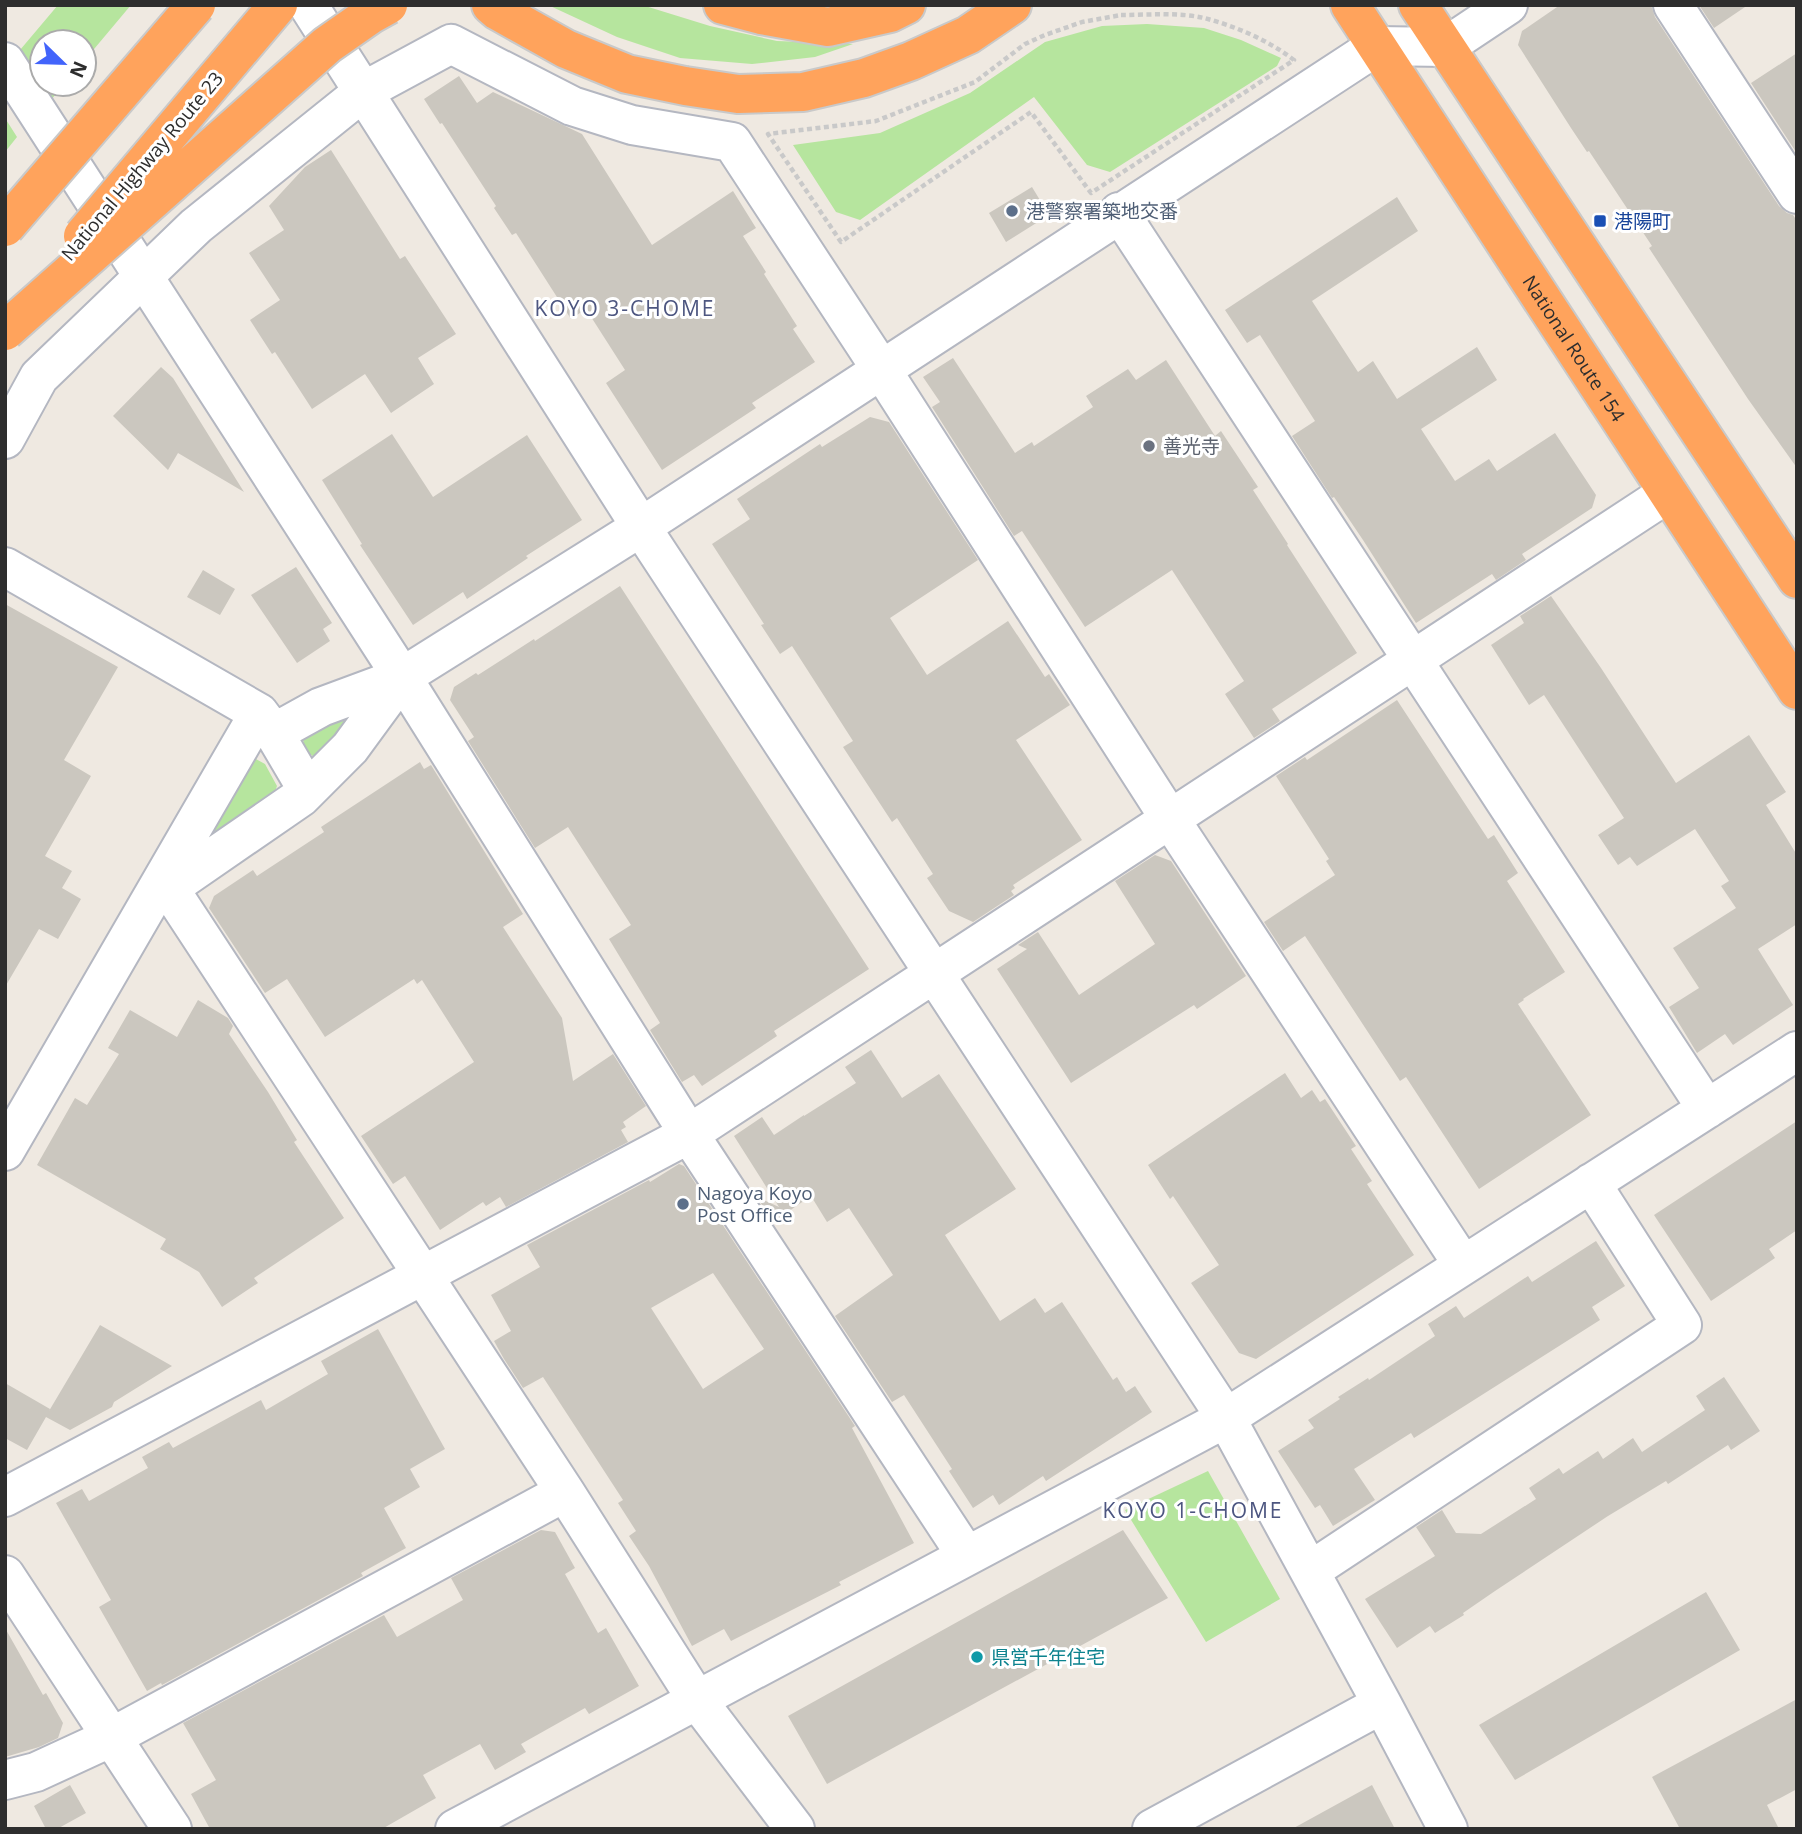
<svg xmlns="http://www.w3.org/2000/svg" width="1802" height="1834" font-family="'Open Sans','Noto Sans JP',sans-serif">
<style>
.green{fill:#b6e59e}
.building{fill:#cbc7bf;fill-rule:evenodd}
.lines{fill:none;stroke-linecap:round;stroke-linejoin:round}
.minor-casing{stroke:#b4b7c1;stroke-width:42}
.highway-casing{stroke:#c9c9c9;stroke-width:42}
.path{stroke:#c9c9c9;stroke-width:4.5;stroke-dasharray:5 3.5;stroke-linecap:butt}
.minor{stroke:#fff;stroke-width:38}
.highway{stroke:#ffa35c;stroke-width:38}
.highway-bridge-casing{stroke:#c9c9c9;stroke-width:42;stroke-linecap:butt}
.highway-bridge{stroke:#ffa35c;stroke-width:38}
.service-dot{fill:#5c6f8a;stroke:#fff;stroke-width:2.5}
.transit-dot{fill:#1a4fb4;stroke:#fff;stroke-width:2.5}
.worship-dot{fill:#6b7280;stroke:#fff;stroke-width:2.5}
.culture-dot{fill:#0f9aa8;stroke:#fff;stroke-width:2.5}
.labels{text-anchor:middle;stroke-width:6;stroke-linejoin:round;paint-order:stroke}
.street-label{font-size:19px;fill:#2e2e2e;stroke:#fff}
.service-label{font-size:19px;fill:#4e5e75;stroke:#fff;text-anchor:start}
.transit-label{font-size:19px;fill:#164399;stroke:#fff;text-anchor:start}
.worship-label{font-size:19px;fill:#5b616d;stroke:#fff;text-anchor:start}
.culture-label{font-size:19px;fill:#0d838f;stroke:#fff;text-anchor:start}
.neighbourhood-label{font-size:21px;letter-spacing:2px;fill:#4d5680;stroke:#fff}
</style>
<rect width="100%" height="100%" fill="#efe9e1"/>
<!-- green -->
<path class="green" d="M58,5H131L84,61V42H42V84H64L51,100L20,50Z
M548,5H642L710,26L777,41L853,44L815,57L752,64L680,58L617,37Z
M1147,24L1204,28L1241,40L1281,58L1277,66L1110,172L1087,165L1034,97L860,220L836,212L793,145L880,133L970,93L1045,42L1102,26Z
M5,118L17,137L5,152Z
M380,697L321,761C305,752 301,748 304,728Z
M254,758L265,764L277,786L273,797L191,850Z
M1208,1471L1280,1599L1206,1642L1125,1510Z"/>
<!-- building -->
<path class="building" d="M1560,5H1651L1655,17L1779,206L1787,213L1793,215L1797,221V468L1748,399L1649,248L1652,246L1589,151L1587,152L1571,128L1518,45L1522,31Z
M1699,5H1748L1714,28Z
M1797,53V151L1796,152L1751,83Z
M459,76L477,103L493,92L582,134L652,245L733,191L756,228L743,236L766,272L764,274L797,326L793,329L815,362L752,403L756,408L662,470L606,383L625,370L586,309L571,319L516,233L512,235L494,208L496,206L442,123L440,124L424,99Z
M331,150L400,259L405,256L456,334L418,358L434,384L391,413L365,374L312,409L275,352L272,354L250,320L280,300L249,253L284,230L269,206L305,167Z
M1032,187L1049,215L1006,242L989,213Z
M1397,197L1418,231L1312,301L1358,372L1373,361L1397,399L1477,347L1497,380L1421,429L1455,481L1489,459L1497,471L1555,433L1596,495L1592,508L1522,554L1526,560L1496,580L1492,574L1416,623L1363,540L1334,497L1332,498L1292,436L1315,421L1260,335L1247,343L1225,310Z
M953,358L1015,453L1032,442L1034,446L1093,407L1086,396L1128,369L1136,380L1166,360L1215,436L1221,431L1258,487L1253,490L1288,544L1287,545L1357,653L1272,709L1280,721L1254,738L1225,694L1244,681L1172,570L1085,627L1022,531L1014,536L932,407L940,402L923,377Z
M161,367L173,378L244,492L178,453L168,470L113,416Z
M870,417L889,422L978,560L890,618L927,675L1008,621L1045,677L1049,674L1070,705L1016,740L1082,840L1013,885L1015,888L1011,891L1014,895L973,922L949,911L927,878L933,874L897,818L892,822L843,747L853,741L792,646L780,654L761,625L764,624L712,544L750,519L737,499L820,444L822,447Z
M392,434L433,497L527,435L582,520L526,556L528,558L467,599L463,592L413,625L360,545L362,544L322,480Z
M296,567L332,623L323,629L330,641L297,663L251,595Z
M203,570L235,589L220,615L187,597Z
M620,586L869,969L774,1031L777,1036L702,1086L694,1075L682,1082L650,1030L660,1023L609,939L631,925L568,827L535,848L468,741L474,737L450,700L454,687L476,673L478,675L534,639L535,641Z
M1551,596L1601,668L1676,783L1749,735L1786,792L1766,805L1797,855V924L1758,949L1793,1005L1733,1045L1725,1034L1697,1053L1669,1007L1699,988L1673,948L1736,908L1721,886L1729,881L1695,829L1637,866L1630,857L1618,865L1598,835L1624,818L1544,695L1529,705L1491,645L1524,623L1520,616Z
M5,604L118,667L64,760L91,776L45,856L72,871L62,888L81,899L58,939L39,929L5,987Z
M1397,700L1488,839L1494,835L1518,873L1507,881L1565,972L1523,999L1524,1000L1518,1004L1591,1115L1479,1189L1406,1077L1400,1081L1305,936L1283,951L1264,922L1335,875L1326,861L1329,859L1276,776L1305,757L1307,760Z
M420,762L424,769L431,765L523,914L503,927L562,1018L573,1081L613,1054L646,1106L623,1122L626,1127L621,1130L628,1142L506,1207L500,1197L486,1206L483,1202L440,1230L405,1176L393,1184L361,1136L474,1062L422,980L417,984L414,979L325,1037L287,979L265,993L209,908L214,896L253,870L257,876L324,832L321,827Z
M1155,855L1171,861L1246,976L1197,1009L1194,1005L1071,1083L997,969L1027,949L1018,945L1038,932L1079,995L1155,944L1115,881Z
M198,1000L228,1018L233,1026L229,1034L268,1092L297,1140L294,1142L344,1218L254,1278L258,1283L222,1307L199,1272L160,1249L166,1239L37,1165L75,1098L87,1105L119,1054L108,1048L130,1010L177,1037Z
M871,1050L902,1098L939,1074L1016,1189L945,1235L1000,1321L1035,1298L1045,1313L1062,1302L1113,1380L1117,1377L1126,1392L1135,1386L1152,1412L1046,1481L1043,1476L999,1505L993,1495L973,1508L949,1471L952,1469L904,1395L892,1402L835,1316L893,1275L849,1208L827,1222L811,1196L773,1222L757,1197L779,1207L734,1136L762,1117L774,1135L804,1115V1116L856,1083L845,1067Z
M1285,1073L1301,1098L1312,1090L1320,1102L1325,1099L1356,1146L1351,1149L1372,1181L1367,1184L1414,1255L1256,1359L1239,1353L1191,1283L1219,1265L1173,1196L1170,1199L1148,1165Z
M1797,1121V1230L1769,1249L1775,1258L1711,1301L1654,1215Z
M679,1164L684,1166L855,1426L852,1428L914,1543L839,1582L841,1585L731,1641L724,1629L692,1646L649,1566L629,1536L636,1531L618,1503L623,1500L584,1440L543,1377L523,1388L504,1359L494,1341L511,1331L491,1295L540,1267L527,1245L649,1180L650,1182ZM713,1273L764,1349L703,1389L651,1308Z
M1596,1241L1625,1286L1592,1307L1600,1320L1414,1438L1411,1433L1354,1469L1375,1500L1333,1526L1320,1505L1315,1508L1278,1451L1314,1428L1308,1420L1340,1399L1338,1397L1368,1378L1369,1380L1435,1336L1428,1324L1456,1306L1464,1318L1528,1276L1532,1282Z
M100,1325L172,1366L114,1402L112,1407L70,1430L46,1417L27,1450L5,1438V1383L50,1409L49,1411Z
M378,1329L445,1449L410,1469L420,1487L384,1508L406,1548L361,1573L363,1576L162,1685L161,1683L147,1691L99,1607L111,1600L56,1503L82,1489L89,1501L148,1468L142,1457L169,1442L173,1448L261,1400L266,1410L328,1374L321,1361Z
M1724,1377L1760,1431L1731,1450L1728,1445L1668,1484L1666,1481L1608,1516L1495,1591L1463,1613L1464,1615L1435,1633L1430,1626L1397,1648L1365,1599L1435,1556L1416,1527L1442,1510L1456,1533L1481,1534L1536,1499L1529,1488L1559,1468L1563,1474L1598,1451L1603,1459L1633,1438L1642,1452L1705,1410L1696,1396Z
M541,1530L555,1532L575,1568L565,1574L598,1633L606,1628L639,1686L589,1714L585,1708L521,1744L526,1752L495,1770L480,1744L423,1775L436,1798L382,1829H210L191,1794L216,1780L183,1723L384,1615L397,1637L463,1600L451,1578Z
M1123,1530L1168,1598L827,1784L788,1716Z
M1706,1592L1740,1650L1515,1780L1479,1725Z
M5,1628L43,1695L46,1693L63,1723L58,1738L39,1747L5,1757Z
M1797,1699V1789L1767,1805L1779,1829H1680L1652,1777Z
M70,1785L86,1813L57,1829H46L34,1806Z
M1372,1785L1395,1829H1292Z"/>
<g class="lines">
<!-- minor casing -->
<g class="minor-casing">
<path id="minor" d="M308,5L641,527L1226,1418L1382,1704L1152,1829
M1673,5L1797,194
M5,62L402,677L689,1134L966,1555
M1119,212L1707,1109
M5,439L39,377L196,226L364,91L451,44L572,106L632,125L732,142L881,369L1170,819L1463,1265
M5,567L259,713L274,733L321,707L402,677L641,527L1377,46L1445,47L1508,5
M274,733L307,789
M163,879L565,1492L697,1700L795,1829
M169,888L301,797L350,748L402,677
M5,1151L259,713
M5,1497L689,1134L1668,493
M1310,1571L1682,1325L1591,1183
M5,1575L172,1829
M1382,1704L1448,1829
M5,1780L36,1772L112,1737L565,1492
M455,1829L1226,1418L1797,1051"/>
</g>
<!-- highway casing -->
<g class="highway-casing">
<g id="highway">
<path d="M491,5L498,11L566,49L627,74L685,86L738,94L803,92L864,78L911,61L968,35L1012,5"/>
<path d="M723,5L761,15L828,27L890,13L906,5"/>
<path id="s1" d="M1350,5L1797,690"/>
<path d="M1418,5L1797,579"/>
</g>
</g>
<!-- path -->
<path class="path" d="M1121,15C1147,15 1179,12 1204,18C1235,26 1268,40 1294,60L1091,193L1031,112L841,242L768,134L876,121L975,82L1025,44L1045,35L1082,22Z"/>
<!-- minor -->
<use href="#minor" class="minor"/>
<!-- highway -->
<use href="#highway" class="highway"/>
<!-- highway-bridge casing -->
<g class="highway-bridge-casing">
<path id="highway-bridge" d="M5,227L196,5
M83,236L278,5
M5,331L327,45L370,15L388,5"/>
</g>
<!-- highway-bridge -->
<use href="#highway-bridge" class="highway-bridge"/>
</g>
<!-- markers -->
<g class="service-dot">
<circle cx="1012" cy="211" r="7"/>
<circle cx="683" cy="1204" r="7"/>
</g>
<rect class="transit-dot" x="1593" y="214" width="14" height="14" rx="3.5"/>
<circle class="worship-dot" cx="1149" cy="446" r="7"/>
<circle class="culture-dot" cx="977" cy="1657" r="7"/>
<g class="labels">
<!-- street labels -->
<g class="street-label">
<text transform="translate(142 166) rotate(-50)" y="7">National Highway Route 23</text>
<text dy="7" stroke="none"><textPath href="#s1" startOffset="410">National Route 154</textPath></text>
</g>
<!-- service labels -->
<g class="service-label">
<text x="1026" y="218">港警察署築地交番</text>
<text x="697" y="1200">Nagoya Koyo<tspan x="697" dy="22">Post Office</tspan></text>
</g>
<!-- transit labels -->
<g class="transit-label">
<text x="1614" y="228">港陽町</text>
</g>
<!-- worship labels -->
<g class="worship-label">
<text x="1163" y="453">善光寺</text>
</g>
<!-- culture labels -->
<g class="culture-label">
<text x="991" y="1664">県営千年住宅</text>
</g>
<!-- neighbourhood labels -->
<g class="neighbourhood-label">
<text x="625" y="316">KOYO 3-CHOME</text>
<text x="1193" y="1518">KOYO 1-CHOME</text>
</g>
</g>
<!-- border -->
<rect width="1802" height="1834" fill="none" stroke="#2e2e2e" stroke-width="14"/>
<!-- north arrow -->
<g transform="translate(63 63) rotate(113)"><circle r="33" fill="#ffffff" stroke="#ababab" stroke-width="2"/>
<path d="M0-5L12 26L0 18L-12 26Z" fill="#4264fb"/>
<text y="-10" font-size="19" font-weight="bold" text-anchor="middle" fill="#2e2e2e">N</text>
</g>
</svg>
